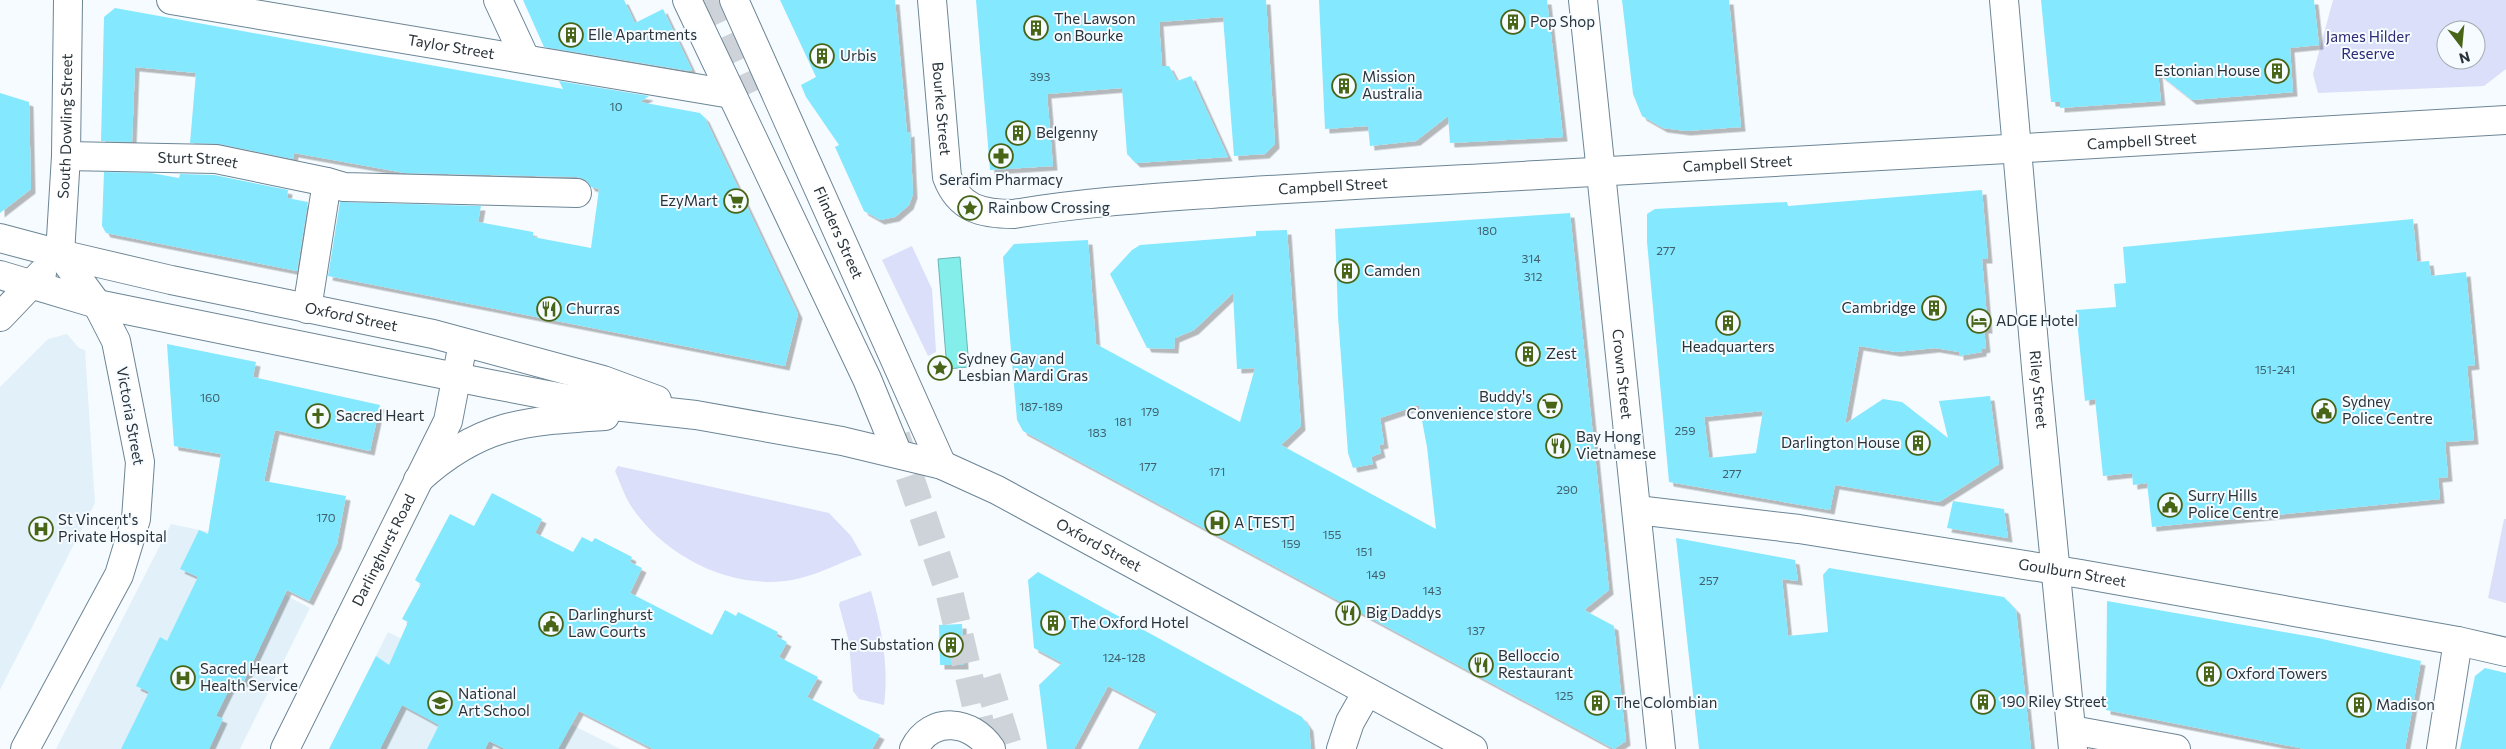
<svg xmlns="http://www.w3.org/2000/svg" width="2506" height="749" font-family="Commissioner,sans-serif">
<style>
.built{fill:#e2f0f9}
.green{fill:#dbdff9;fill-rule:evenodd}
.water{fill:#84eeeb;stroke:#69b6b6}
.building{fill:#84e8ff;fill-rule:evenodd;filter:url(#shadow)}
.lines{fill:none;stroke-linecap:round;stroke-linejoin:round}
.highway-tunnel{stroke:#cdd3d8;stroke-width:28;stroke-dasharray:28 14;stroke-linecap:butt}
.minor-casing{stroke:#6c8595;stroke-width:30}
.major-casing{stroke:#6c8595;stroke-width:30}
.minor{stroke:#fff;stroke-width:28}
.major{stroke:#fff;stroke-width:28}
.labels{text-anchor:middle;stroke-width:4;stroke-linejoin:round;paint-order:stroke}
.number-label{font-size:12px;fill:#40606b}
.poi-label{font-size:15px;fill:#29333a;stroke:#f6fbff;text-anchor:start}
.park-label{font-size:15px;fill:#2d2977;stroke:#f6fbff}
.street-label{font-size:15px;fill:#29333a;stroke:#f6fbff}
</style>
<defs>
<filter id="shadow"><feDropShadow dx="4.5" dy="4.5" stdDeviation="0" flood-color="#0004"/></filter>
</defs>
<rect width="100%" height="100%" fill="#f6fbff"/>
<!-- built -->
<path class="built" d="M67,334L79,348L85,350L95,503L0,690V387L48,339Z
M171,524L276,546L259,581L310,608L240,749H56Z
M388,632L620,749H329Z"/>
<!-- green -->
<path class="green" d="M2333,0H2506V69L2484,86L2318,93L2313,74ZM2446,30H2476V60H2446Z
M912,246L932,289L936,352L928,356L882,260Z
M618,466L829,513L851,536L862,555C841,562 822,573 801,578C738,594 666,559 631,506C624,495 620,482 615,471Z
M2504,519H2506V603L2488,598Z
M871,591C882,630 889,665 884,705L859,699L853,691L849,642L839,605L840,602Z"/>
<!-- water -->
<path class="water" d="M960,257L969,367L947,369L938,259Z"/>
<!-- building -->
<path class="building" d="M523,0H624L635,23L663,9L692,70L690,71L544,47Z
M780,0H895L907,133L910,132L913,194L909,205L895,217L880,220L864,211L835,147L839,145L806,97L801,85L816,77Z
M976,0H1266L1275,144L1265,154L1234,156L1223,17L1159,22L1162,66H1169L1177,81L1191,76L1228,157L1136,163L1127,154L1122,88L1047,94L1053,166L990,170Z
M1319,0H1547L1563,137L1450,143L1448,116L1416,141L1370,146L1368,126L1325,129Z
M1622,0H1729L1741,127L1686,131L1663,128L1642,116L1633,94Z
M2041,0H2314L2319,45L2290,48L2293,92L2192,100L2158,73L2161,101L2060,108V102H2051Z
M115,8L563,89L559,81L649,96L640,102L700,113L705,118L798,314L785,366L328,276L340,202L481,206L478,222L533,232V237L591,248L599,189L591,187L586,180L577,177L405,173L294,153L293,159L219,144L190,143L196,73L135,67L132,142L101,141L104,17Z
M0,93L29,102L31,189L0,213Z
M104,172L151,173L179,178L180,174L214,175L288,190L287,198L308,202L297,271L106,233L102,226Z
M1982,190L1988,259H1982L1988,329H1984L1986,348L1982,349V352L1959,356V352L1935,348L1896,352L1859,346L1845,424L1883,399L1902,402L1948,438L1939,401L1990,396L1999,464L1939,502L1835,485L1830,510L1669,482L1647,242V214L1655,209L1787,202L1788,206ZM1763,411L1756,453L1709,458L1704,417Z
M1570,213L1609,590L1584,610L1614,626L1626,741L1614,749L1023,431L1017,420L1003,257L1014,244L1088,240L1096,344L1240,422L1255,368L1237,369L1233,293L1194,330L1175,338L1174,349L1147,348L1110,274L1132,250L1140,245L1256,236V231L1287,230L1301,426L1281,445L1436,529L1427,447L1419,405L1380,418L1384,444L1379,445L1381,453L1371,457L1373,464L1353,468L1348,453L1338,316L1335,229Z
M2413,219L2417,262L2429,261L2431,276L2466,272L2475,365L2467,366L2474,440L2445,442L2448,477L2438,478L2440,499L2152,527L2147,483L2133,485L2132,473L2103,476L2095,399L2085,401L2076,310L2116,307L2114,284L2126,283L2123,247Z
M167,344L256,362L253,377L380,405L370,451L275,430L264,481L346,496L337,544L309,601L287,590L243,683L234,679L216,716L223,719L209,749H121L149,692L136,686L160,637L167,641L198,577L180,569L199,530L208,534L221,454L174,446Z
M492,493L542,519L535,533L573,552L582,537L592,542L595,538L632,557L630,562L642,568L630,593L712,635L725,610L736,616L738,612L778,632L776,636L787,642L779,657L818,677L807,697L880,735L872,749H653L579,711L558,749H505L489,741L485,749H427L439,725L402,705L380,749H329L376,656L389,665L408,622L402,619L421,584L415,580L450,514L474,526Z
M1953,501L2004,509L2008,538L1947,528Z
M1676,538L1795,560L1798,581L1782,579L1788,636L1828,632L1823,575L1829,568L2004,597L2016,610L2031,749H1699Z
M1038,572L1302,717L1309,727L1311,749H1138L1157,712L1108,686L1074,749H1047L1039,685L1062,663L1034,648L1028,580Z
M2107,601L2318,638L2421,661L2405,749H2305L2106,710Z
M962,624L964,665H940L939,625Z
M2485,668L2506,673V749H2460L2475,676Z"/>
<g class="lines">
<!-- highway-tunnel -->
<path class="highway-tunnel" d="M703,0L747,95
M896,436L950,595L986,749
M987,677L1009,749"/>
<!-- minor casing -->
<g class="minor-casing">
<g id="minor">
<path id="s1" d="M171,0L731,94"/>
<path d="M498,0L525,58"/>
<path id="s2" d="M932,0L947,177C959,209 982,214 1014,214C1083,202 1153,198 1223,193C1328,186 1433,181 1538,175C1861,157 2183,140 2506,120"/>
<path id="s3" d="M1583,0L1661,749"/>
<path id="s4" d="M2004,0L2037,379L2073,749"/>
<path id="s5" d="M66,156L216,159L327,182L344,187L577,193"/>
<path d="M307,309L327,182"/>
<path id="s6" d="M1637,510L1799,529L2081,574L2458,641L2506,652"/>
<path d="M2072,730L2176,749"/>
<path d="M25,749L119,575L136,519L140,462L116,341L97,304L60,254"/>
<path id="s7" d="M285,749L448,421L463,343"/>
<path d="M914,749C931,715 972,720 991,749"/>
<path d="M1341,749L1350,722L1367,692"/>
<path d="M2441,749L2458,641"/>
</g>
</g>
<!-- major casing -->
<g class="major-casing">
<g id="major">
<path d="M687,0L867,379L897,452"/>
<path id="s8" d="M734,0L942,465"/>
<path id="s9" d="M0,238L60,254L171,280L433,334L603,380L657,400"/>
<path id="s10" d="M60,254L66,156L68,0"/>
<path id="s11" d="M0,275L97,304L490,384L595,404L696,415L842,441L942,465L997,490L1473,749"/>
<path d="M0,317L42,273"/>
<path d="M418,480C480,423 525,421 605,416"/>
</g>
</g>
<!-- minor -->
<use href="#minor" class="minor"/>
<!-- major -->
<use href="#major" class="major"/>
</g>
<!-- icons -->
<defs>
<g id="building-ring" transform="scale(1.25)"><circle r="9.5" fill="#f6fbff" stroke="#486517" stroke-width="1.5"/><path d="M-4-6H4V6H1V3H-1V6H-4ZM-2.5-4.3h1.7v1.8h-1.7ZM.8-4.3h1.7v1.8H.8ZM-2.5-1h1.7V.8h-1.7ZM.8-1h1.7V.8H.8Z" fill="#486517"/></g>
<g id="pharmacy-ring" transform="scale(1.25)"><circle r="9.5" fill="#f6fbff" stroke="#486517" stroke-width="1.5"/><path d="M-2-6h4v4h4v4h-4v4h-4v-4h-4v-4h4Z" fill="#486517"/></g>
<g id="supermarket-ring" transform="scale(1.25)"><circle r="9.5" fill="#f6fbff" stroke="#486517" stroke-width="1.5"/><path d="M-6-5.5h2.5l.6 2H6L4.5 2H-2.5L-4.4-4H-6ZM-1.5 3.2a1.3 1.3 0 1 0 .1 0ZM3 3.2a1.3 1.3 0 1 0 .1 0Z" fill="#486517"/></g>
<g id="sight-ring" transform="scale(1.25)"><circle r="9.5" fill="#f6fbff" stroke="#486517" stroke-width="1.5"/><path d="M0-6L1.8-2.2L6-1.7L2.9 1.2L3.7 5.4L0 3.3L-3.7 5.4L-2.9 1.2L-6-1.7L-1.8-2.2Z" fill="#486517"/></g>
<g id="restaurant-ring" transform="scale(1.25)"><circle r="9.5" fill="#f6fbff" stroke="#486517" stroke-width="1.5"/><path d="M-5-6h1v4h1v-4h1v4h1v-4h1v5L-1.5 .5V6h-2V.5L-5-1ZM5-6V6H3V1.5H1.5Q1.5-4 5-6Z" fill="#486517"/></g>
<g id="hotel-ring" transform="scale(1.25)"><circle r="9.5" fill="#f6fbff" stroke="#486517" stroke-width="1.5"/><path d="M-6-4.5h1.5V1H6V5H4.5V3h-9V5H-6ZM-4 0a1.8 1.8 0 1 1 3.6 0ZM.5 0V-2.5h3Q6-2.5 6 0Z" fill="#486517"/></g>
<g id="civic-ring" transform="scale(1.25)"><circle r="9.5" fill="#f6fbff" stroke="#486517" stroke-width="1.5"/><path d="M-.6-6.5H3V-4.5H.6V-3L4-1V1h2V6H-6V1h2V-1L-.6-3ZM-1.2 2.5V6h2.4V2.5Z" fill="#486517"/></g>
<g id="church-ring" transform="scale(1.25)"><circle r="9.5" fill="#f6fbff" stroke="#486517" stroke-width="1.5"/><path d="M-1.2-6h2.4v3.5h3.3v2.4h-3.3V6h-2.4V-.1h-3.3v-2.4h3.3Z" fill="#486517"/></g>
<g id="hospital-ring" transform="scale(1.25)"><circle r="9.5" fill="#f6fbff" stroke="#486517" stroke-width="1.5"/><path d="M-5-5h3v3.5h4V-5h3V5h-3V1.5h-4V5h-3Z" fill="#486517"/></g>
<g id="university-ring" transform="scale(1.25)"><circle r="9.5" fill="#f6fbff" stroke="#486517" stroke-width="1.5"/><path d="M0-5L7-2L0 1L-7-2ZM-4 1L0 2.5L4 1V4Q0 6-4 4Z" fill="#486517"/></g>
</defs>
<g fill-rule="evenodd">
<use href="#building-ring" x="1513" y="22"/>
<use href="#building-ring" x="1036" y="28"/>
<use href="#building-ring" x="571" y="35"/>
<use href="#building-ring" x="822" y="56"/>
<use href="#building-ring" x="2277" y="71"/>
<use href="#building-ring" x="1344" y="86"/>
<use href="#building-ring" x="1018" y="133"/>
<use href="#pharmacy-ring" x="1001" y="156"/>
<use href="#supermarket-ring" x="736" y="201"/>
<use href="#sight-ring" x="970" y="208"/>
<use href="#building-ring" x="1347" y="271"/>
<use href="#building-ring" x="1934" y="308"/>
<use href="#restaurant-ring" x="549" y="309"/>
<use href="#hotel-ring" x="1979" y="321"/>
<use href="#building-ring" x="1728" y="323"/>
<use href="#building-ring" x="1528" y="354"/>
<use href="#sight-ring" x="940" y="368"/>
<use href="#supermarket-ring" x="1550" y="406"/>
<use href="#civic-ring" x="2324" y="411"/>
<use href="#church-ring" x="318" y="416"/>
<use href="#building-ring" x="1918" y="443"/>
<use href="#restaurant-ring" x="1558" y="446"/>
<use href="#civic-ring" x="2170" y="505"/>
<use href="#hospital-ring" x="1217" y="523"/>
<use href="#hospital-ring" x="41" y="529"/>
<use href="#restaurant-ring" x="1348" y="613"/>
<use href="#building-ring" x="1053" y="623"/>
<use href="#civic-ring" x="551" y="624"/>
<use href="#building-ring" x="951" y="645"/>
<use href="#restaurant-ring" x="1481" y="665"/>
<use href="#building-ring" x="2209" y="674"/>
<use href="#hospital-ring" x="183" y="678"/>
<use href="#building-ring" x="1983" y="702"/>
<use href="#university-ring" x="440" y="703"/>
<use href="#building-ring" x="1597" y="703"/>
<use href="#building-ring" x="2359" y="705"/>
</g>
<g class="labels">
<!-- number labels -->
<g class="number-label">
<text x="1040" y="81">393</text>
<text x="616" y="111">10</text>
<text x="1487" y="235">180</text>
<text x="1666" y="255">277</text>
<text x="1531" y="263">314</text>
<text x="1533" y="281">312</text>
<text x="2275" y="374">151-241</text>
<text x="210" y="402">160</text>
<text x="1041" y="411">187-189</text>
<text x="1150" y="416">179</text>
<text x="1123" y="426">181</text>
<text x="1685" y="435">259</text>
<text x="1097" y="437">183</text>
<text x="1148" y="471">177</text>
<text x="1217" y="476">171</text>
<text x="1732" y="478">277</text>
<text x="1567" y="494">290</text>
<text x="326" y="522">170</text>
<text x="1332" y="539">155</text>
<text x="1291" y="548">159</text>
<text x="1364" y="556">151</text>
<text x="1376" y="579">149</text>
<text x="1709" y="585">257</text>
<text x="1432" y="595">143</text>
<text x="1476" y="635">137</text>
<text x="1124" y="662">124-128</text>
<text x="1564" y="700">125</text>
</g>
<!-- poi labels -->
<g class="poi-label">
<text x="1054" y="24">The Lawson<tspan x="1054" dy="17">on Bourke</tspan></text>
<text x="1530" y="27">Pop Shop</text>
<text x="588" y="40">Elle Apartments</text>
<text x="840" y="61">Urbis</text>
<text x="2260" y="76" text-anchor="end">Estonian House</text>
<text x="1362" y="82">Mission<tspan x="1362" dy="17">Australia</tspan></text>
<text x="1036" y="138">Belgenny</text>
<text x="1001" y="185" text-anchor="middle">Serafim Pharmacy</text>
<text x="718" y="206" text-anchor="end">EzyMart</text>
<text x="988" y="213">Rainbow Crossing</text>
<text x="1364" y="276">Camden</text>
<text x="1916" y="313" text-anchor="end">Cambridge</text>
<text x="566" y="314">Churras</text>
<text x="1996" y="326">ADGE Hotel</text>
<text x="1728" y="352" text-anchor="middle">Headquarters</text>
<text x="1546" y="359">Zest</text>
<text x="958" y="364">Sydney Gay and<tspan x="958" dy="17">Lesbian Mardi Gras</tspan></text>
<text x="1532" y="402" text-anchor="end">Buddy's<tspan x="1532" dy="17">Convenience store</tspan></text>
<text x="2342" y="407">Sydney<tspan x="2342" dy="17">Police Centre</tspan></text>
<text x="336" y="421">Sacred Heart</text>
<text x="1576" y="442">Bay Hong<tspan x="1576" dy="17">Vietnamese</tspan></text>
<text x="1900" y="448" text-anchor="end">Darlington House</text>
<text x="2188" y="501">Surry Hills<tspan x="2188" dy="17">Police Centre</tspan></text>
<text x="58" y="525">St Vincent's<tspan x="58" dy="17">Private Hospital</tspan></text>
<text x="1234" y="528">A [TEST]</text>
<text x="1366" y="618">Big Daddys</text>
<text x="568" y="620">Darlinghurst<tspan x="568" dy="17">Law Courts</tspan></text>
<text x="1070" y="628">The Oxford Hotel</text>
<text x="934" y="650" text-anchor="end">The Substation</text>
<text x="1498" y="661">Belloccio<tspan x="1498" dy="17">Restaurant</tspan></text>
<text x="200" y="674">Sacred Heart<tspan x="200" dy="17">Health Service</tspan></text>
<text x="2226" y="679">Oxford Towers</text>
<text x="458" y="699">National<tspan x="458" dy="17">Art School</tspan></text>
<text x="2000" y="707">190 Riley Street</text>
<text x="1614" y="708">The Colombian</text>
<text x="2376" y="710">Madison</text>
</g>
<!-- park labels -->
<g class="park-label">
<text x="2368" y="42">James Hilder<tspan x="2368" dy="17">Reserve</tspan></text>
</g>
<!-- street labels -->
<g class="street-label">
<text dy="5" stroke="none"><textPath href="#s1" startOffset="284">Taylor Street</textPath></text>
<text dy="5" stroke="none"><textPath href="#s2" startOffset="109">Bourke Street</textPath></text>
<text dy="5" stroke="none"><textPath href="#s10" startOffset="128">South Dowling Street</textPath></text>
<text dy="5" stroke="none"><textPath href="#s2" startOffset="1391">Campbell Street</textPath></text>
<text dy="5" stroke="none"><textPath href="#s5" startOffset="132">Sturt Street</textPath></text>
<text dy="5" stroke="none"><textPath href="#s2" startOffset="986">Campbell Street</textPath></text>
<text dy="5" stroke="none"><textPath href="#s2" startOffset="581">Campbell Street</textPath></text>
<text dy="5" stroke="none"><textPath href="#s8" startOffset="255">Flinders Street</textPath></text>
<text dy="5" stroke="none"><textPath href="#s9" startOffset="360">Oxford Street</textPath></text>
<text dy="5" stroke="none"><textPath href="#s3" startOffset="376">Crown Street</textPath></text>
<text dy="5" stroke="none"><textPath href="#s4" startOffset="391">Riley Street</textPath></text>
<text transform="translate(130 416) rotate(80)" y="5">Victoria Street</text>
<text dy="5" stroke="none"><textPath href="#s11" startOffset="1138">Oxford Street</textPath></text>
<text dy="5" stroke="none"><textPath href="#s7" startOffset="222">Darlinghurst Road</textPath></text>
<text dy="5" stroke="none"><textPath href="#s6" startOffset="440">Goulburn Street</textPath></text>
</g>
</g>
<!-- north arrow -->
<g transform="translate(2461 45) rotate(164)"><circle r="24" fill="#f6fbff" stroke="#a4abb0"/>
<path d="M0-4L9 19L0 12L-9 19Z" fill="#486517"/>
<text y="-8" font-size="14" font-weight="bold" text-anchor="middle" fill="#29333a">N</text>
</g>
</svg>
